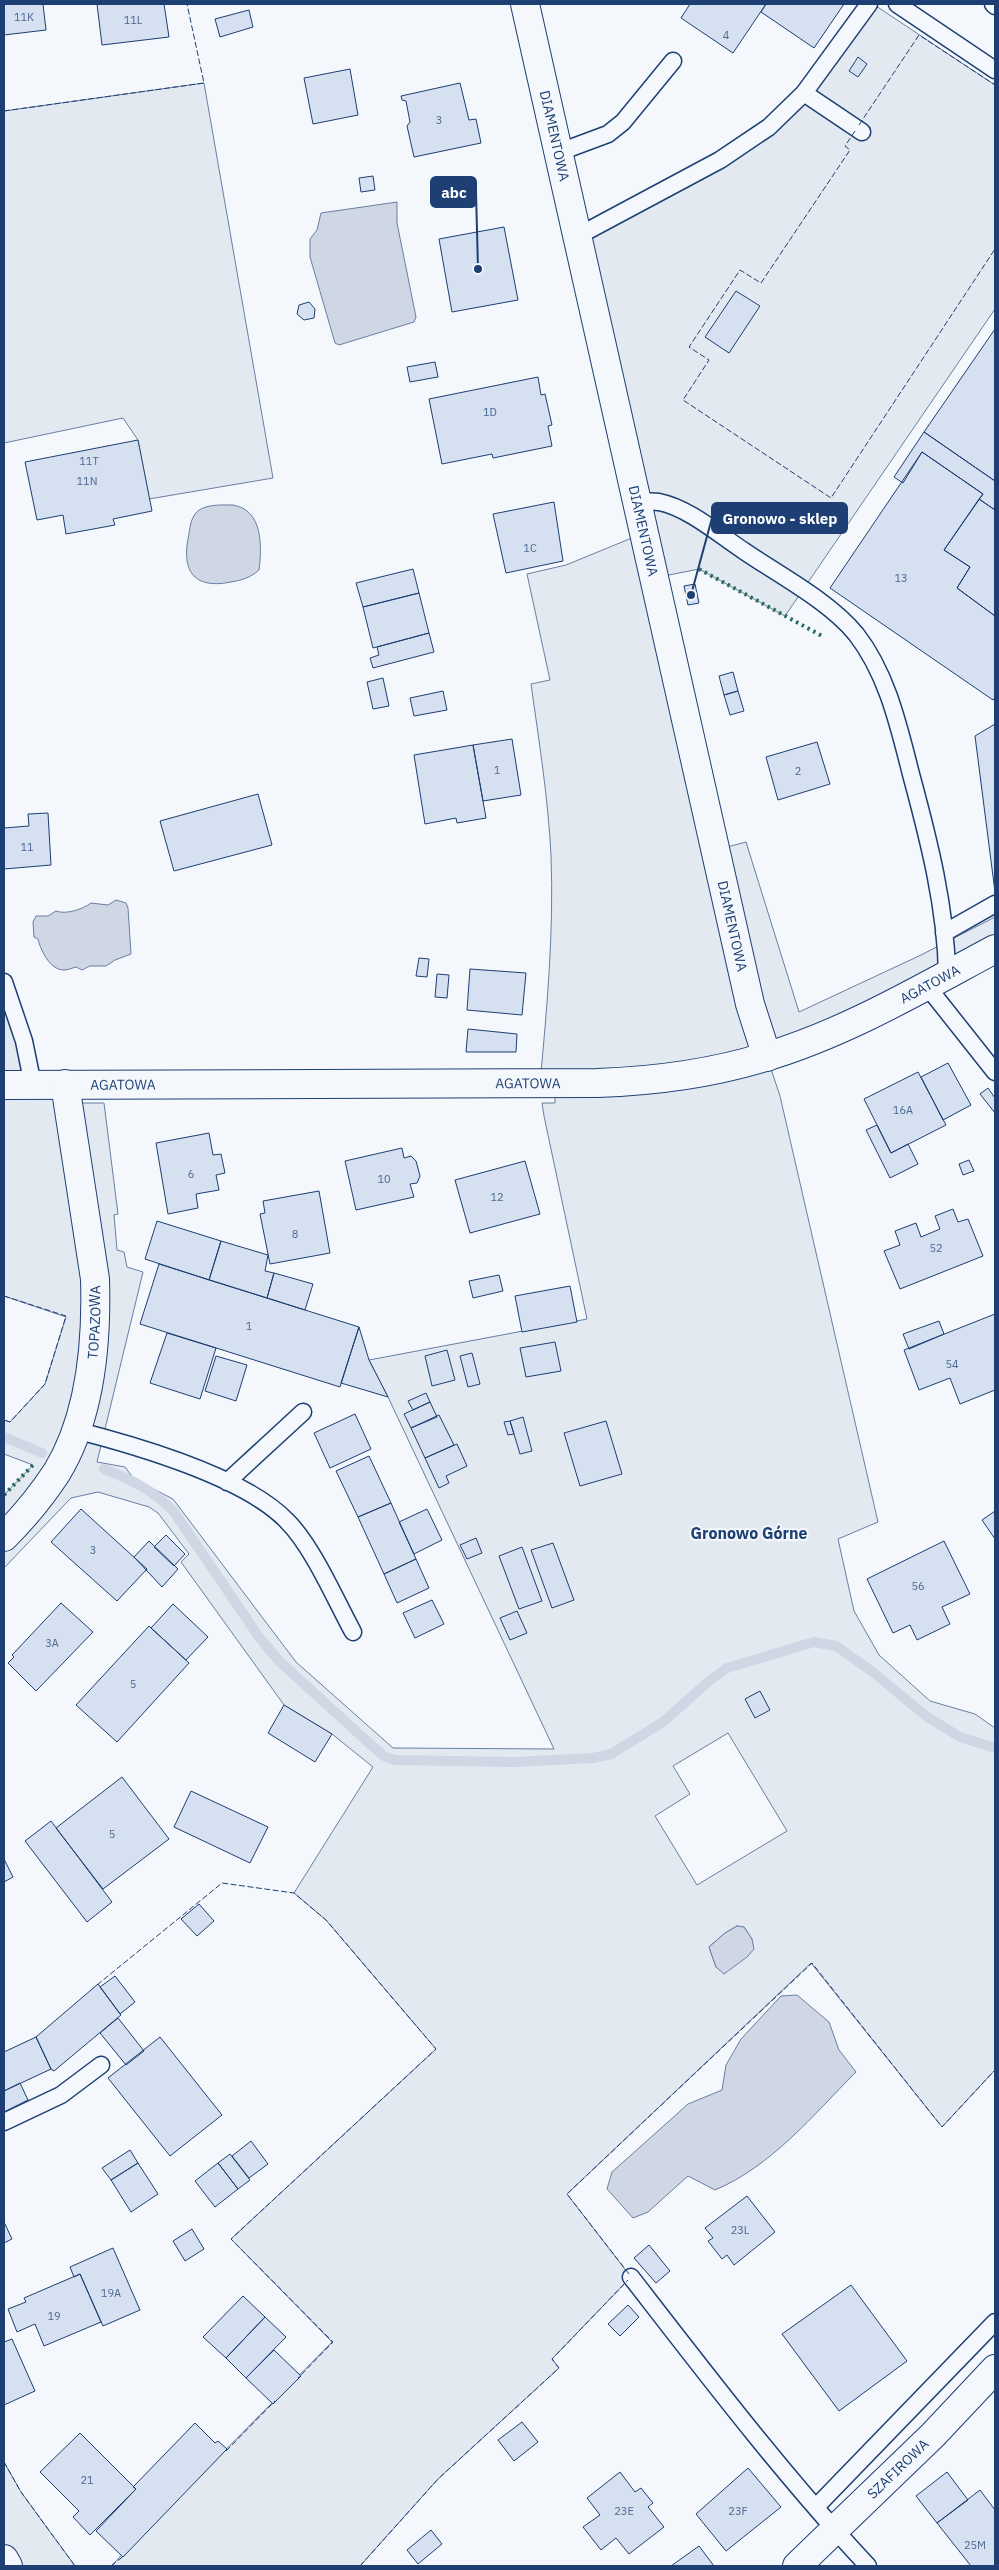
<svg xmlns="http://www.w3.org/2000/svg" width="999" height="2570" font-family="'IBM Plex Sans',sans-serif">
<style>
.green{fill:#e3e9f0;stroke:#687fa3;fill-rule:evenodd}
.water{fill:#cfd7e4;stroke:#687fa3}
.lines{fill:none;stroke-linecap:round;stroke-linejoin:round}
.stream{stroke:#cfd7e4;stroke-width:10}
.building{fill:#d5e0f0;stroke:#1d3f73}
.service-casing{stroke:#1d3f73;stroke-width:19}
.minor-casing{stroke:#1d3f73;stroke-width:30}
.tertiary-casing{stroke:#1d3f73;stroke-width:30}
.service{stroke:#f4f7fb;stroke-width:16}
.minor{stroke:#f4f7fb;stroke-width:28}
.tertiary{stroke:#f4f7fb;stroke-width:28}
.hedge{stroke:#2c6c60;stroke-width:4;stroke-dasharray:2.5 4;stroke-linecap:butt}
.fence{stroke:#1d3f73;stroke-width:1;stroke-dasharray:6 2.5;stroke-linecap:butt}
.labels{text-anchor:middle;stroke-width:4;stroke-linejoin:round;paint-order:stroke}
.number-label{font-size:11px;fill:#4b6792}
.street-label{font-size:14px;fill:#1d3f73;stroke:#f4f7fb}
.quarter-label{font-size:16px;font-weight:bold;fill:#1d3f73;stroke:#f4f7fb}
.leader{fill:none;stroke:#1d3f73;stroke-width:2}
.callout-dot{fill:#1d3f73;stroke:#f4f7fb;stroke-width:2}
.callout{fill:#1d3f73;stroke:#1d3f73;stroke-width:2}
.callout-label{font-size:15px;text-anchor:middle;font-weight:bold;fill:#fff}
</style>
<rect width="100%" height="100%" fill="#f4f7fb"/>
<!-- green -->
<path class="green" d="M873,4L995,85V309L785,616L699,569L654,578L716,850L746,842L799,1012L921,955L995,917V949L767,1057L780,1096L878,1522L838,1539L854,1611L879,1655L930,1701L975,1714L995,1728V2070L942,2127L811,1963L567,2194L631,2277L552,2359L559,2368L438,2479L360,2566H111L332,2342L231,2239L436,2049L326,1920L294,1893L373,1767L332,1734L284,1705L181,1562L189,1554L158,1513L149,1507L98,1492L71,1498L4,1568V1495L33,1465L4,1454V1420L10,1422L45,1384L66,1317L4,1296V982L31,1067L68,1103H104L118,1214L114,1215L117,1250L124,1252L127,1267L143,1272L97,1462L125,1467L134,1479L173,1499L296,1662L393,1748L554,1749L388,1397L369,1360L587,1319L544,1116L542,1103H555V1084L540,1083C547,1008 554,931 551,855C548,797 539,741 531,684L550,680L527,574L566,565L644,533L576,237L769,127ZM728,1733L787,1831L697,1885L655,1816L690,1794L673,1766ZM737,1926L744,1927L752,1939L716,1967L709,1947L725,1933Z
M204,83L273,478L149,499L138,440L123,418L4,443V111Z
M4,2462L21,2492L75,2566H4Z"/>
<!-- water -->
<path class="water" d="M397,202V223L416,317L414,322L339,345L335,343L310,257V239L317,230L321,213Z
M233,505C263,510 262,546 259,570C250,578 242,580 231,582C192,590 181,569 189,534C190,525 192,515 199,510C209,504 222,505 233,505Z
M116,900L126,903L128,908L131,954L115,960L106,966H90L82,970L76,967C72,968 68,970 64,970C49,970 40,948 38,939L34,937L33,922L36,916H48L56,911C66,915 83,909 91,903L108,905Z
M737,1926L744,1927L752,1939L754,1949L747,1957L724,1974L716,1967L709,1947L725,1933Z
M797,1995L829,2022L839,2050L856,2072C813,2115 772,2166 715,2190L688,2176L648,2212L633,2218L607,2189L612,2172L668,2122L688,2104L722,2090L726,2065L741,2039L781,1996Z"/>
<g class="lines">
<!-- stream -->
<path class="stream" d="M4,1437L42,1453
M104,1469C130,1479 155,1491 174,1512L259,1637L278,1660L370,1744L384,1756L394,1760L515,1762L593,1758L611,1754L663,1722L709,1681L727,1668L814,1642L836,1646L874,1673L926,1716L960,1737L995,1748"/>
</g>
<!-- building -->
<path class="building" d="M4,4H43L46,30L4,35Z
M97,4H164L169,37L102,45Z
M690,4H766L733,53L681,18Z
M766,4H844L814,48L761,12Z
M249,10L253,27L220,37L215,19Z
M858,57L867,64L858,77L849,71Z
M350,69L358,115L313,124L304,78Z
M460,83L469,120L476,119L481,143L414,157L407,126L410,122L406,101L402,100L401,96Z
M373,176L375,190L361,192L359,178Z
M504,227L518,300L452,312L439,239Z
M736,291L760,306L729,353L705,337Z
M309,302L315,309L314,318L304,320L297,314L299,305Z
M995,329V481L924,432Z
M435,362L438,377L410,382L407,367Z
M538,377L541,395L545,394L552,425L548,426L552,446L493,458L492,454L442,464L429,399Z
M924,432L995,481V510L979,499L983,494L922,452L903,483L894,477Z
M138,440L152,511L113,519L115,525L66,534L63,515L37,520L25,462Z
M922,452L983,494L944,550L970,567L957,588L995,616V697L993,700L830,588Z
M979,499L995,510V616L957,588L970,567L944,550Z
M554,502L563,561L506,573L493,514Z
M413,569L419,593L363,607L356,583Z
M695,584L699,603L688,605L684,586Z
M419,593L429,633L373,648L363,607Z
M429,633L434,652L373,668L370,658L379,655L377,647Z
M733,672L738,691L724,695L719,676Z
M383,678L389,706L373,709L367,682Z
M443,691L447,710L414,716L410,698Z
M738,691L744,711L730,715L724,695Z
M995,724V892L975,736Z
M512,739L521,795L483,801L473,745Z
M817,742L830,784L778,800L766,757Z
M473,745L486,818L457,823L456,818L425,824L414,755Z
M258,794L272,845L174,871L160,821Z
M48,813L51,865L4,869V828L29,826L28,814Z
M419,958L429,959L427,977L416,976Z
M470,969L526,973L522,1015L467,1010Z
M437,974L449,975L447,998L435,997Z
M468,1029L517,1034L516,1052H466Z
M948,1063L971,1105L943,1120L921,1077Z
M918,1072L946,1125L891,1153L864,1099Z
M988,1088L995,1098V1113L980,1094Z
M877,1125L891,1153L908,1144L918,1164L890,1178L866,1130Z
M209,1133L213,1155L221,1154L225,1173L216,1175L219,1190L196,1194L198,1208L168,1214L156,1143Z
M402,1148L404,1158L411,1156L416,1161L420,1176L417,1183L410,1184L414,1197L356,1210L345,1161Z
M969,1160L974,1171L963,1175L959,1164Z
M525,1161L540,1214L470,1233L455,1180Z
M319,1191L330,1253L270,1264L260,1214L265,1213L263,1201Z
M953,1209L958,1222L968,1219L983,1256L900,1289L884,1251L900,1245L895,1231L916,1223L921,1237L940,1229L935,1216Z
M157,1221L221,1241L209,1280L145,1259Z
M221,1241L268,1255L265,1271L274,1273L267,1298L209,1280Z
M159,1264L359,1327L340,1387L140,1324Z
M274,1273L313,1284L305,1310L267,1298Z
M499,1275L503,1291L473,1298L469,1281Z
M570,1286L577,1322L522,1332L515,1296Z
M995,1314V1390L960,1404L950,1378L919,1390L904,1350Z
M939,1321L944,1334L909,1349L903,1334Z
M359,1327L369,1360L388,1397L341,1383Z
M167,1333L216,1348L200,1399L150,1383Z
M555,1342L561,1371L526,1377L520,1348Z
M447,1350L455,1380L432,1386L425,1356Z
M472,1353L480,1384L468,1387L460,1356Z
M216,1356L247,1365L236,1401L205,1391Z
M426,1393L430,1402L413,1410L408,1401Z
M430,1402L437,1417L411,1428L404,1414Z
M355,1414L371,1449L330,1468L314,1433Z
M439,1415L454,1445L425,1458L411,1428Z
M523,1417L532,1451L520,1454L510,1421Z
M510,1421L514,1434L508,1435L504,1422Z
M606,1421L622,1474L580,1486L564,1433Z
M457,1444L467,1466L446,1476L449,1483L439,1488L425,1458Z
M369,1456L391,1503L358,1517L336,1471Z
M391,1503L416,1559L384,1574L358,1517Z
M81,1509L147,1569L117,1601L51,1542Z
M427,1509L442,1540L414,1554L399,1522Z
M995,1511V1539L982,1520Z
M166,1535L185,1554L174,1566L154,1547Z
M476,1538L482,1553L467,1559L460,1545Z
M149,1541L178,1569L162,1587L134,1557Z
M944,1541L970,1594L942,1607L950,1624L917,1640L910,1625L893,1633L867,1579Z
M553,1543L574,1600L552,1608L531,1550Z
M522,1547L542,1601L519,1609L499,1556Z
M416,1559L429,1588L397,1603L384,1574Z
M432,1600L444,1624L415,1638L403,1613Z
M61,1603L93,1632L36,1691L8,1663L14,1657L12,1655Z
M173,1604L208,1637L186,1660L151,1628Z
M517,1611L527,1633L510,1640L500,1618Z
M149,1626L189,1663L117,1742L76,1705Z
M760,1691L770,1710L755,1718L745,1699Z
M284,1705L332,1734L315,1762L268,1733Z
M122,1777L169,1839L103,1889L56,1828Z
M191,1791L268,1827L250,1863L174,1827Z
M51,1821L112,1902L87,1922L25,1841Z
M4,1859L13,1877L4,1882Z
M199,1904L214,1921L197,1936L181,1919Z
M115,1976L135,2002L120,2014L100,1987Z
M98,1984L121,2015L54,2071L51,2069L36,2037Z
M118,2018L144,2051L126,2065L100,2033Z
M36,2037L51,2069L4,2091V2052Z
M160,2037L222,2115L170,2156L108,2078Z
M20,2083L28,2100L4,2112V2091Z
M251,2141L268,2164L249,2178L232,2156Z
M130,2150L138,2163L111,2180L102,2168Z
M230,2154L250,2180L238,2189L218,2163Z
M138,2163L158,2194L131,2212L111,2180Z
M218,2163L238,2189L215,2207L195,2181Z
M747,2196L775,2232L734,2265L727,2255L722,2259L708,2241L713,2238L705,2228Z
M4,2222L12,2239L4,2243Z
M192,2229L204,2249L185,2261L173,2241Z
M649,2245L670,2271L656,2283L634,2258Z
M113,2248L140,2310L103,2326L80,2274L74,2277L70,2267Z
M80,2274L101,2322L44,2346L35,2324L17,2332L8,2309L26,2302L24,2298Z
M851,2285L907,2361L839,2411L782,2334Z
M243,2296L265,2317L226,2358L203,2337Z
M628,2305L639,2317L620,2336L608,2324Z
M265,2317L286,2337L246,2378L226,2358Z
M12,2339L35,2391L4,2405V2342Z
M274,2350L301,2376L273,2404L246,2378Z
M522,2422L538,2442L514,2461L498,2440Z
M195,2423L215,2443L218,2441L227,2449L123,2557L96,2531L136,2489L133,2487Z
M80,2433L136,2489L90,2535L73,2517L79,2511L40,2472Z
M748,2468L781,2507L726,2551L696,2514Z
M620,2472L635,2492L641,2488L653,2503L648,2507L664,2527L629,2554L616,2538L601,2550L583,2527L600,2515L587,2498Z
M947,2472L968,2500L937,2523L916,2496Z
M980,2490L995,2510V2566H971L937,2523Z
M431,2530L442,2544L418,2564L407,2550Z
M699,2546L714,2566H671Z"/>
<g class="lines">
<!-- service casing -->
<g class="service-casing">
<path id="service" d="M897,4L995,70
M993,4L995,6
M804,93L862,132
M557,153L608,134L623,122L673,61
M576,237L720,160L769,127L804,93L869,4
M636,502C644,502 652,501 659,502C689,508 718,534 744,551C779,575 829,601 856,634C888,675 899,728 912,778C929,841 946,908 947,974
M944,933L995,904
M4,982L24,1041L33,1085
M926,985L995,1072
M75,1430C134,1445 245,1477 287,1521C313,1547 335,1599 353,1632
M227,1482L303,1412
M4,2122L61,2095L101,2065
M631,2277C707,2375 783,2475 868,2566
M816,2507L995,2322"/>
</g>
<!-- minor casing -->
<g class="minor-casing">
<g id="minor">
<path id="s1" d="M525,4L750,1004L767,1057"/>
<path id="s2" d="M4,1085L597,1083C655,1081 710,1074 765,1057C846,1033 922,988 995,949"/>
<path id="s3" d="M4,1537C23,1518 42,1495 57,1472C91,1416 97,1343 95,1279L65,1084"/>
<path id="s4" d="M797,2566L933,2435L995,2369"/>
</g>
</g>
<!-- tertiary casing -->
<g class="tertiary-casing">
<path id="tertiary" d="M4,2559L8,2566"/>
</g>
<!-- service -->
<use href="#service" class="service"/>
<!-- minor -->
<use href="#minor" class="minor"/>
<!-- tertiary -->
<use href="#tertiary" class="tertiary"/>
<!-- hedge -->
<path class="hedge" d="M699,569L824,637
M4,1495L33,1465"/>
<!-- fence -->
<path class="fence" d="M4,111L204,83L187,4
M859,125L919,35L995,85
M855,131L845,146L850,150L761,283L740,270L689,347L709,360L683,400L831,498L995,249
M4,1296L66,1316L45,1384L10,1422L4,1420
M97,1985L222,1883L294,1893L326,1920L436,2049L231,2239L333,2342L298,2378
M629,2274L567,2194L812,1963L942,2127L995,2070
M226,2451L275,2401
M4,2462L21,2492L75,2566
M111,2566L125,2555
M360,2566L438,2479L559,2368L552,2359L628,2280"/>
</g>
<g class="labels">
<!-- number labels -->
<g class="number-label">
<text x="24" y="21">11K</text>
<text x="133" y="24">11L</text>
<text x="726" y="39">4</text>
<text x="439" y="124">3</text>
<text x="490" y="416">1D</text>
<text x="89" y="465">11T</text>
<text x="87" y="485">11N</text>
<text x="530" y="552">1C</text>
<text x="901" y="582">13</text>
<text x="497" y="774">1</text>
<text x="798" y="775">2</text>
<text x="27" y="851">11</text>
<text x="903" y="1114">16A</text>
<text x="191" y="1178">6</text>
<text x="384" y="1183">10</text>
<text x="497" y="1201">12</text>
<text x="295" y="1238">8</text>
<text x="936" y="1252">52</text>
<text x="249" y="1330">1</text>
<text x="952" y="1368">54</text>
<text x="93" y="1554">3</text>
<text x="918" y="1590">56</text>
<text x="52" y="1647">3A</text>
<text x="133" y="1688">5</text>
<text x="112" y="1838">5</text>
<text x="740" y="2234">23L</text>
<text x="111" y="2297">19A</text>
<text x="54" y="2320">19</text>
<text x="87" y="2484">21</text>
<text x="624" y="2515">23E</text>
<text x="738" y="2515">23F</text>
<text x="975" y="2549">25M</text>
</g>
<!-- street labels -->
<g class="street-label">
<text dy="5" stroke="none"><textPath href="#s1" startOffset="135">DIAMENTOWA</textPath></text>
<text dy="5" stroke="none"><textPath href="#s1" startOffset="540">DIAMENTOWA</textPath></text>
<text dy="5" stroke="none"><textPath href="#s1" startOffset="945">DIAMENTOWA</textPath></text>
<text dy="5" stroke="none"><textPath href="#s2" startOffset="944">AGATOWA</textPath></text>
<text dy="5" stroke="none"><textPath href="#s2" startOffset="524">AGATOWA</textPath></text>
<text dy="5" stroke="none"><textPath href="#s2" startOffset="119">AGATOWA</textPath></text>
<text dy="5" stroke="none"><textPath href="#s3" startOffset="240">TOPAZOWA</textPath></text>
<text dy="5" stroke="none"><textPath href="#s4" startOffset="140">SZAFIROWA</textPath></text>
</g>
<!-- quarter labels -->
<g class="quarter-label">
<text x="749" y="1539">Gronowo Górne</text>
</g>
</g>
<!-- callouts -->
<path class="leader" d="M478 269L476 192M691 595L712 518"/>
<g class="callout-dot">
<circle cx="478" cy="269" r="5"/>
<circle cx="691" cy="595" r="5"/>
</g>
<g class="callout">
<rect x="431" y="177" width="45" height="30" rx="5"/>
<rect x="712" y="503" width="135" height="30" rx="5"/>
</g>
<g class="callout-label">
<text x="454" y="198">abc</text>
<text x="780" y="524">Gronowo - sklep</text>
</g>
<!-- border -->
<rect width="999" height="2570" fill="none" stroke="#1d3f73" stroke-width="10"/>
</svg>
